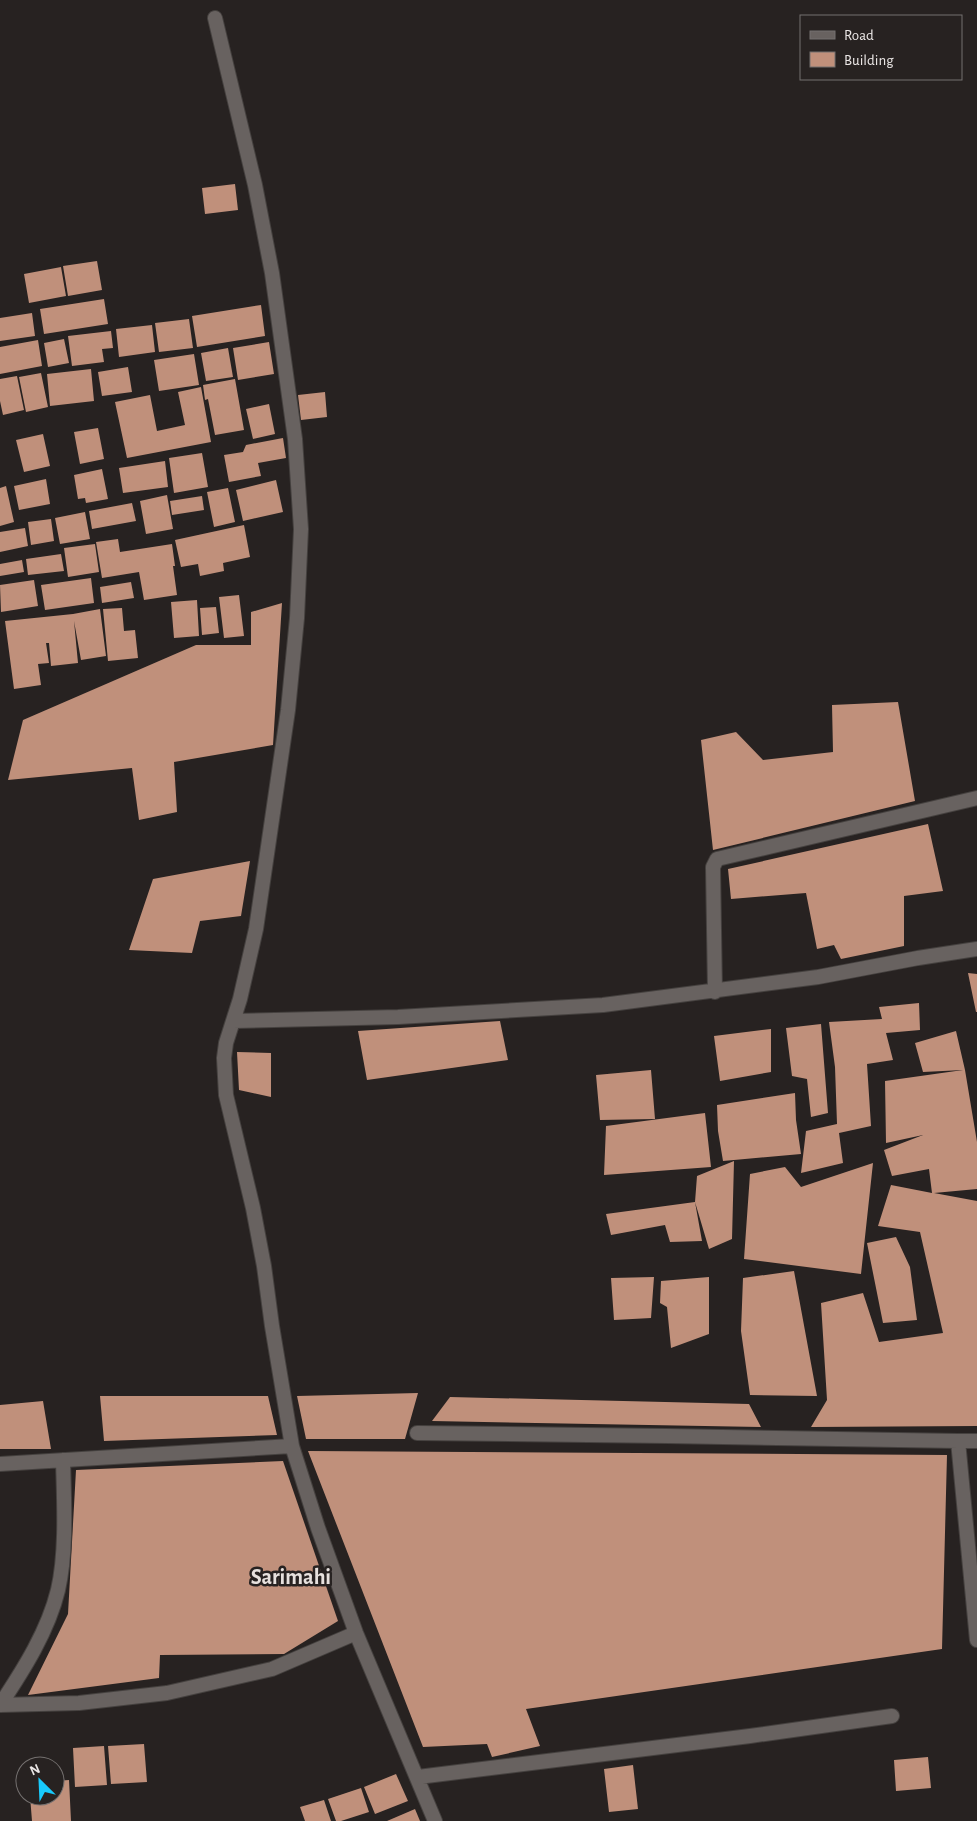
<svg xmlns="http://www.w3.org/2000/svg" width="977" height="1821" font-family="'Alegreya Sans',sans-serif">
<style>
.building{fill:#c0907b}
.lines{fill:none;stroke-linecap:round;stroke-linejoin:round}
.minor-casing{stroke:#45413f;stroke-width:16}
.minor{stroke:#686260;stroke-width:14}
.labels{text-anchor:middle;stroke-width:5;stroke-linejoin:round;paint-order:stroke}
.quarter-label{font-size:22px;font-weight:bold;fill:#e7e1de;stroke:#272221}
</style>
<rect width="100%" height="100%" fill="#272221"/>
<!-- building -->
<path class="building" d="M235,184L238,210L205,214L202,188Z
M97,261L102,290L68,296L63,266Z
M61,267L66,296L29,303L24,274Z
M104,299L108,324L44,334L40,309Z
M261,305L265,336L197,347L192,316Z
M32,313L35,336L0,341V318Z
M189,319L193,348L159,352L155,323Z
M152,325L155,352L119,357L116,329Z
M111,331L113,348L102,349L104,362L72,366L68,336Z
M64,339L69,363L48,367L44,343Z
M38,340L42,366L0,374V347Z
M269,342L274,374L238,380L233,348Z
M228,348L233,377L206,381L201,353Z
M194,354L199,385L159,391L154,360Z
M128,367L132,392L102,396L98,372Z
M91,369L94,401L50,406L47,374Z
M41,373L48,407L26,412L19,377Z
M17,376L24,410L3,415L0,401V379Z
M235,379L244,430L215,435L208,399L205,400L203,385Z
M201,387L211,442L127,458L115,402L150,395L157,431L185,425L178,392Z
M325,392L327,417L301,420L298,395Z
M269,404L275,434L253,439L246,409Z
M98,428L104,459L80,464L74,432Z
M43,434L50,466L24,472L16,440Z
M283,438L286,458L258,463L261,476L229,482L224,455L243,452L246,445Z
M202,453L208,487L174,493L169,458Z
M165,461L168,487L123,493L119,468Z
M102,469L108,499L86,503L85,498L78,499L74,475Z
M46,479L50,504L19,510L14,486Z
M276,480L283,512L243,521L236,490Z
M6,486L14,522L0,526V488Z
M228,488L235,522L214,527L207,492Z
M167,495L173,529L146,534L140,501Z
M202,496L204,510L172,515L170,501Z
M132,503L136,521L92,529L89,511Z
M85,512L90,539L60,544L55,518Z
M51,519L54,541L31,545L28,522Z
M244,525L250,557L223,563L224,571L200,576L198,564L181,567L175,540Z
M25,528L28,546L0,552V532Z
M118,539L120,552L172,544L175,566H173L177,595L144,600L139,572L102,578L96,542Z
M95,544L99,572L68,577L64,548Z
M61,554L64,571L28,575L26,559Z
M22,560L24,572L0,576V564Z
M91,578L94,603L45,610L41,585Z
M34,580L38,606L1,612L0,585Z
M131,582L134,598L102,603L100,587Z
M239,595L244,636L224,638L219,597Z
M197,600L199,636L174,638L171,602Z
M282,603L273,745L174,762L177,812L139,820L132,768L8,780L23,720L196,645H251V612Z
M216,607L219,633L202,635L200,608Z
M122,608L124,631L135,630L138,658L108,661L103,609Z
M100,609L106,656L81,660L74,621L78,663L51,666L49,643H46L49,663L38,664L41,685L14,689L5,621L73,614Z
M898,702L915,801L713,850L701,740L736,732L763,760L833,752L832,705Z
M928,824L943,891L904,896V946L841,959L834,945L817,949L806,893L731,899L728,869Z
M250,861L241,916L200,921L192,953L129,950L153,879Z
M968,973L977,974V1012H976Z
M919,1003L920,1030L886,1033L893,1060L867,1064L871,1126L839,1133L843,1163L801,1173L806,1131L837,1124L835,1067L829,1022L882,1019L879,1007Z
M500,1021L508,1060L367,1080L358,1031Z
M821,1024L828,1113L811,1117L807,1079L792,1076L786,1028Z
M771,1029V1072L720,1081L714,1036Z
M956,1031L965,1070L977,1142V1189L934,1193L977,1201V1426L811,1427L827,1400L821,1303L863,1293L879,1342L943,1333L920,1232L878,1226L891,1185L932,1193L929,1169L892,1176L884,1150L923,1135L886,1143L885,1081L963,1070L923,1072L915,1043Z
M237,1052L271,1053V1097L239,1090Z
M651,1070L655,1119L600,1120L596,1075Z
M795,1093L796,1120L801,1154L723,1161L718,1131L717,1105Z
M705,1113L711,1167L604,1175L606,1126Z
M734,1161L732,1239L709,1249L695,1202L697,1176Z
M873,1163L861,1274L744,1259L750,1174L785,1167L801,1187Z
M695,1202L702,1241L670,1242L665,1225L611,1235L606,1214Z
M896,1237L910,1267L917,1320L883,1323L867,1243Z
M794,1271L817,1396L750,1395L741,1331L743,1278Z
M654,1277L651,1318L614,1320L611,1278Z
M709,1277V1334L671,1348L667,1307L660,1303L661,1281Z
M418,1393L405,1439H306L297,1396Z
M100,1396H268L277,1435L104,1441Z
M450,1397L749,1404L761,1427L432,1421Z
M43,1401L51,1449H0V1405Z
M308,1451L947,1455L942,1649L526,1709L540,1746L492,1757L487,1744L423,1747Z
M283,1461L338,1621L284,1654L160,1655L159,1678L28,1695L68,1614L76,1470Z
M144,1744L147,1782L111,1784L108,1746Z
M104,1746L107,1785L75,1787L73,1748Z
M928,1757L931,1788L896,1791L894,1760Z
M633,1765L638,1809L609,1812L604,1769Z
M396,1774L408,1801L375,1814L364,1787Z
M69,1780L71,1821H32L30,1796H55V1781Z
M361,1788L369,1812L341,1821H336L328,1799Z
M324,1800L331,1821H305L300,1807Z
M415,1809L420,1821H387Z"/>
<g class="lines">
<!-- minor casing -->
<g class="minor-casing">
<path id="minor" d="M215,18L255,185L272,273L295,439L301,529L297,618L288,710L256,929L240,999L226,1043L224,1058L226,1095L253,1208L264,1266L272,1326L292,1446L318,1528L356,1633L435,1821
M715,992L713,867L717,859L977,798
M233,1021L398,1017L603,1005L818,977L918,958L977,949
M417,1433L667,1436L958,1441L977,1640
M958,1441H977
M0,1464L292,1446
M0,1705L79,1703L167,1693L272,1669L356,1633
M0,1705C24,1669 48,1631 58,1590C67,1551 64,1500 63,1460
M418,1777L750,1736L892,1716"/>
</g>
<!-- minor -->
<use href="#minor" class="minor"/>
</g>
<g class="labels">
<!-- quarter labels -->
<g class="quarter-label">
<text x="291" y="1584">Sarimahi</text>
</g>
</g>
<!-- legend -->
<rect x="800" y="15" width="162" height="65" fill="#272221" stroke="#757170"/>
<rect x="810" y="31" width="25" height="8" fill="#686260" stroke="#757170"/>
<text x="844" y="40" font-size="15" fill="#ebe7e6">Road</text>
<rect x="810" y="52" width="25" height="15" fill="#c0907b" stroke="#757170"/>
<text x="844" y="65" font-size="15" fill="#ebe7e6">Building</text>
<!-- north arrow -->
<g transform="translate(40 1781) rotate(336)"><circle r="24" fill="#272221" stroke="#757170"/>
<path d="M0-4L9 19L0 12L-9 19Z" fill="#18cafc"/>
<text y="-8" font-size="14" font-weight="bold" text-anchor="middle" fill="#ebe7e6">N</text>
</g>
</svg>
